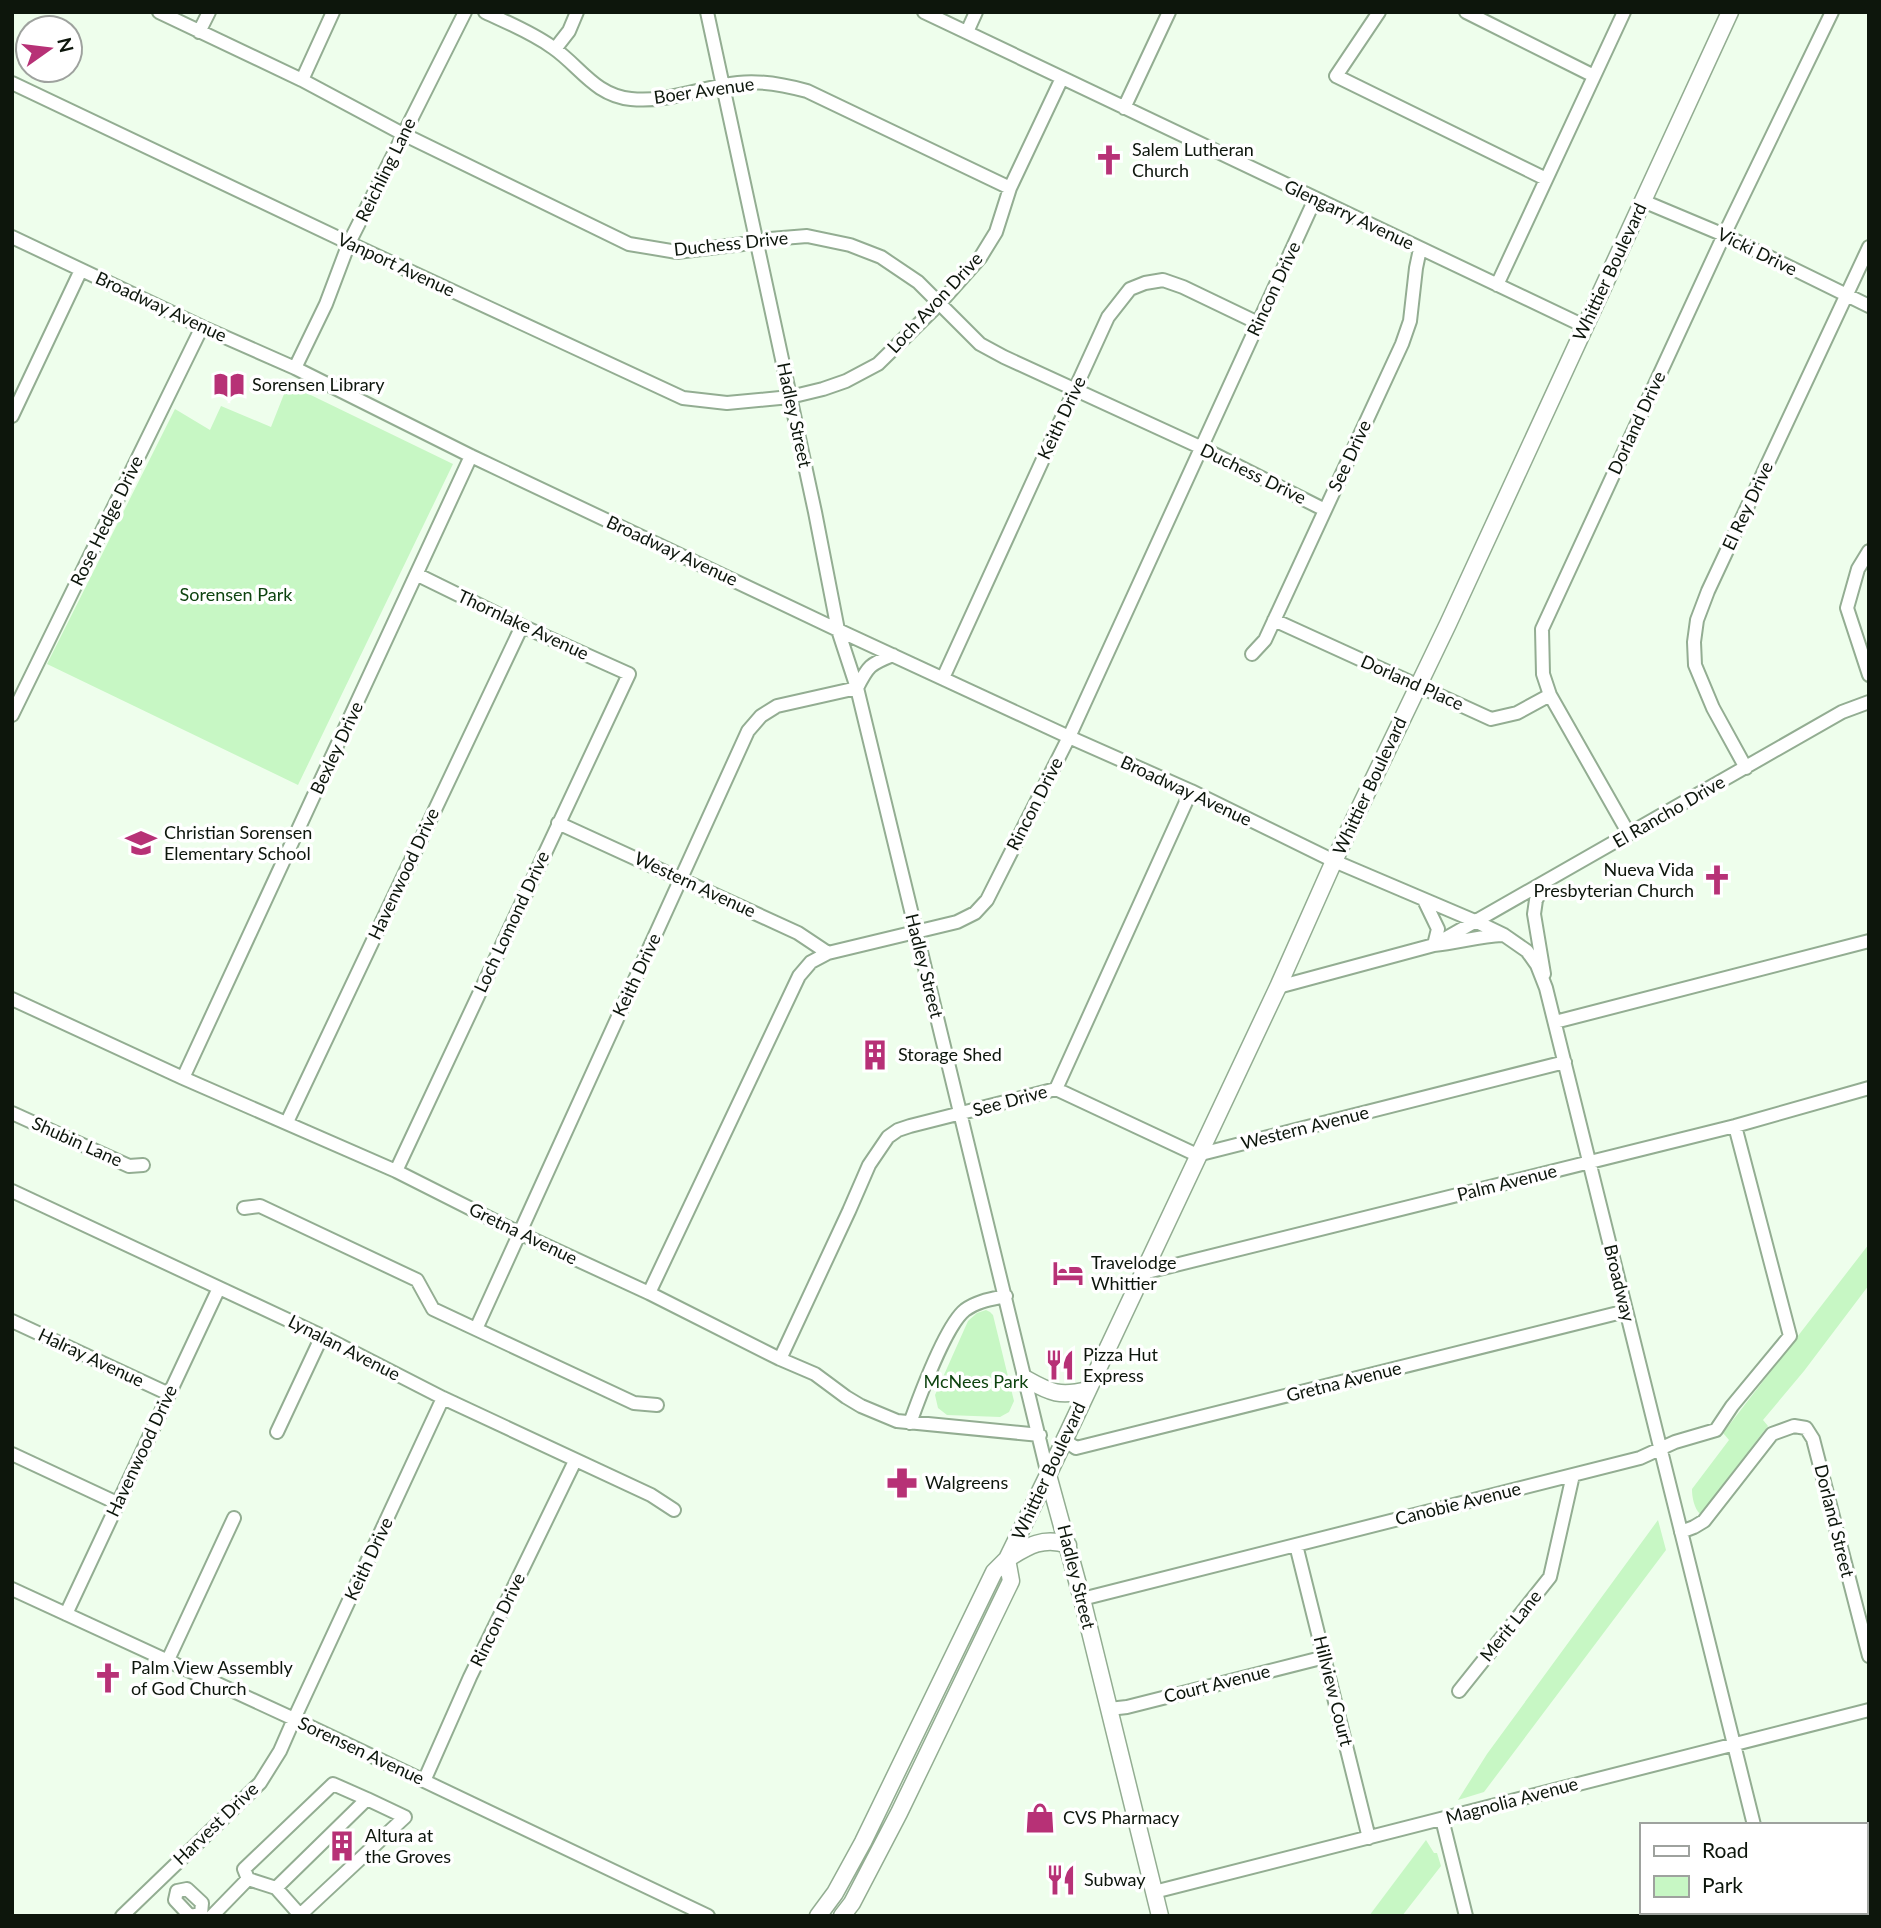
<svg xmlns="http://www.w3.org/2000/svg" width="1881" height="1928" font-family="Lato,sans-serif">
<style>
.green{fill:#c7f7c4}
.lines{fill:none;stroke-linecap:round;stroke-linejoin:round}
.minor-casing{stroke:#93ad92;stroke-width:16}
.major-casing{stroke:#93ad92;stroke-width:19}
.minor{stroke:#fff;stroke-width:12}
.major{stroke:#fff;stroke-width:16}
.labels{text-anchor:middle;stroke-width:7;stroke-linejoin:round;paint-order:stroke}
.street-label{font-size:18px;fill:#0d160c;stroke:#fff}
.poi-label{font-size:18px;fill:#0d160c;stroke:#fff;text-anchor:start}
.park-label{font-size:18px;fill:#0d430f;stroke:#fff}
</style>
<rect width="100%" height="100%" fill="#eefeec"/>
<!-- green -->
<path class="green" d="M288,384L453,464L298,785L47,664L175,409L210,430L221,406L271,427Z
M1869,1244V1285L1804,1371L1763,1420L1768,1426L1700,1514C1694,1508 1692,1497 1692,1489L1729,1440L1723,1433Z
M986,1310L990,1312L993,1315L1014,1401L1009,1412L1000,1417L947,1415L938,1408L935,1395L968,1321L977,1313Z
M1658,1520L1666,1550L1484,1792L1458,1800L1487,1754Z
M1426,1840L1434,1853H1437L1441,1866L1402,1916H1369Z"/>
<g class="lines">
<!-- minor casing -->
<g class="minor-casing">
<path id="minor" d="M159,12L302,80L403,134L629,244L677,252L743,244L770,239L807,236L850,245L881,257L918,282L980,344L1004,357L1200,447L1325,510
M485,12C508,23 531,32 552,47C580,66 594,95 631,99C668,103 702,87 738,83C761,80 785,85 807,91L1010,188
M707,12L815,512L838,630L857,688L1048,1475
M924,12L1584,326
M1379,12L1336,76L1546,179
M1466,12L1594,76
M199,32L209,12
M967,32L976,12
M555,49L569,31L577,12
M302,80L333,12
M12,83L349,243L683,398L727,403L790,397L823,389L846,381L878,364L940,303L980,258L996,232L1010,188L1062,78
M1124,108L1169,12
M1643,201L1724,235L1869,306
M12,237L202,327L295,368L471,456L838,630L1069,737L1191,791L1334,861L1475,921L1504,935L1527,951L1537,965L1546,988L1754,1825
M1497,285L1624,12
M295,368L326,304L349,243L465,12
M12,416L81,270
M1869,551L1858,569L1847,608L1869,675
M1274,620L1491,719L1517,713L1550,695
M1252,654L1265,640L1402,344L1410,321L1416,268L1420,249
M943,678L1108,317L1130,289L1145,283L1163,280L1183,287L1258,323
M857,688C868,666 870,664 893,655
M12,715L202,327
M1746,768L1713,708L1695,665L1694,642L1697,620L1708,591L1869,247
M558,823L798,933L828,953
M1629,834L1550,695L1543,674L1542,629L1724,235L1832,12
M1424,900L1438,929L1434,945
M1434,945L1842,712L1869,702
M1544,974L1534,914L1536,900L1547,881
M1278,987L1434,945C1457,943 1479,936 1502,935
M12,999L183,1078L396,1171L519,1233L649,1293L780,1359L815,1374L846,1397L861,1406L897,1421L1040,1435
M1555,1022L1869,941
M183,1078L471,456
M1056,1089L1197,1155L1565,1062
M12,1113L129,1166L143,1165
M287,1122L522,626
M396,1171L629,674L522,626L418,575
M12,1191L322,1336L443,1398L651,1495L674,1510
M244,1208L260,1206L417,1280L433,1309L634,1403L657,1405
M1143,1273L1735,1126L1869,1088
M649,1293L799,976L811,962L828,953L957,922L975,913L987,900L1069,737L1315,199
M12,1321L169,1394
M476,1329L748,731L761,716L777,706L857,688
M780,1359L849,1211L869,1165L888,1137L898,1130L910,1126L1056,1089L1191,791
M910,1423C919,1398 946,1325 965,1310C977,1301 992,1299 1006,1296
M277,1432L322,1336
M1064,1440L1076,1448L1626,1311
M12,1454L117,1503
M1681,1532L1694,1527L1704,1521L1772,1434L1794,1426L1806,1428L1813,1439L1869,1656
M1296,1545L1369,1838
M12,1589L294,1719L708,1916
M1082,1599L1640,1458L1675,1442L1716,1430L1732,1406L1790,1336L1735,1126
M66,1614L219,1288
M167,1662L234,1518
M1459,1691L1550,1577L1573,1475
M1109,1709L1127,1707L1325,1657
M424,1781L470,1677L575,1461
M333,1784L367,1799L276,1888L248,1879L244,1869Z
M1442,1819L1466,1916
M1865,1868L1869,1867
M276,1888L300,1915L405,1817L367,1799
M177,1891L187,1889L202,1903L201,1914L202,1916
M177,1891L175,1900L190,1916L201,1914
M1154,1892L1869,1710
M1775,1912L1776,1916
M122,1916L260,1783L280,1751L294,1719L443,1398
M212,1916L248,1879
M1676,1916L1690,1912"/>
</g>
<!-- major casing -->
<g class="major-casing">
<path id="major" d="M1026,1379C1051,1393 1060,1397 1088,1390
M1048,1475L1082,1599L1160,1916
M1007,1559C1028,1546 1044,1536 1068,1545
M818,1916L835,1893L863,1842L994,1572L1007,1559L1048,1475L1278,987L1334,861L1448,624L1730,12
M842,1916L852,1903L899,1813L1011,1581L1007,1559"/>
</g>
<!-- minor -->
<use href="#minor" class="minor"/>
<!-- major -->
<use href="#major" class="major"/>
</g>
<!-- icons -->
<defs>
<g id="church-bare" transform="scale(2.415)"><path d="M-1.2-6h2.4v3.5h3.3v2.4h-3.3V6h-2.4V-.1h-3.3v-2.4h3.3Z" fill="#b73176" stroke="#fff" stroke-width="2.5" paint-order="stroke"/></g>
<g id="library-bare" transform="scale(2.415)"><path d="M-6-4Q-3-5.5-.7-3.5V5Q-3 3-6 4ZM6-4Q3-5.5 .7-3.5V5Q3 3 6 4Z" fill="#b73176" stroke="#fff" stroke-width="2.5" paint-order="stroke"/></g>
<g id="school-bare" transform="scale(2.415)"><path d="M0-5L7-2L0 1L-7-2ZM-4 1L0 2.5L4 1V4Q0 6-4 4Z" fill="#b73176" stroke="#fff" stroke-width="2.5" paint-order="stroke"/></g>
<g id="building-bare" transform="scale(2.415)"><path d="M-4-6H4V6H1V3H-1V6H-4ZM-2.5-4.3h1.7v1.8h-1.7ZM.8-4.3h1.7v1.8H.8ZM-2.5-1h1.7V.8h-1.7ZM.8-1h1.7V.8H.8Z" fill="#b73176" stroke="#fff" stroke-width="2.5" paint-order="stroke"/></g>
<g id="hotel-bare" transform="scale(2.415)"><path d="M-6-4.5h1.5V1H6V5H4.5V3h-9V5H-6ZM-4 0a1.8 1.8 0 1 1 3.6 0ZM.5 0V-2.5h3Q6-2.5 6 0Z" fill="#b73176" stroke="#fff" stroke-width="2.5" paint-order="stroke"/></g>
<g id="restaurant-bare" transform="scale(2.415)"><path d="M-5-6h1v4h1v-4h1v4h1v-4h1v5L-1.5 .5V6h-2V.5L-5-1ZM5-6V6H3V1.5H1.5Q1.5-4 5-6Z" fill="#b73176" stroke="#fff" stroke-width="2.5" paint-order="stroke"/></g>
<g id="pharmacy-bare" transform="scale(2.415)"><path d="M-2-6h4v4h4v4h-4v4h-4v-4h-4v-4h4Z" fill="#b73176" stroke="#fff" stroke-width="2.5" paint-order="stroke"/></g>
<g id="shop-bare" transform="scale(2.415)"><path d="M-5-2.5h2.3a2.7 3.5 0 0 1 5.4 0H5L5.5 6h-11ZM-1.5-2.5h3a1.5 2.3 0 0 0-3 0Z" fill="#b73176" stroke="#fff" stroke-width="2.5" paint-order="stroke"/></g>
</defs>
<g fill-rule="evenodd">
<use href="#church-bare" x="1109" y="160"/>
<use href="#library-bare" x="229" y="385"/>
<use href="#school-bare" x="141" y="843"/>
<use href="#church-bare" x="1717" y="880"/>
<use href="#building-bare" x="875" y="1055"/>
<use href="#hotel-bare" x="1068" y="1273"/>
<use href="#restaurant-bare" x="1060" y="1365"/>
<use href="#pharmacy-bare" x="902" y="1483"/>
<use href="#church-bare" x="108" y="1678"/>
<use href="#shop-bare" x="1040" y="1818"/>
<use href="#building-bare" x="342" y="1846"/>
<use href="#restaurant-bare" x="1061" y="1880"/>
</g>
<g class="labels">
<!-- street labels -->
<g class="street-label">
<text transform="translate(704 91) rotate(-8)" y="6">Boer Avenue</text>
<text transform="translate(386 170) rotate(-64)" y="6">Reichling Lane</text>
<text transform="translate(1349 215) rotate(25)" y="6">Glengarry Avenue</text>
<text transform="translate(731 244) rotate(-6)" y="6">Duchess Drive</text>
<text transform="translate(1757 252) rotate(26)" y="6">Vicki Drive</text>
<text transform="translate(396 265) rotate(25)" y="6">Vanport Avenue</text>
<text transform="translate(1610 272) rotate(-65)" y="6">Whittier Boulevard</text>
<text transform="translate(1274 289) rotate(-65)" y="6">Rincon Drive</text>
<text transform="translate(935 303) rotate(-47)" y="6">Loch Avon Drive</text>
<text transform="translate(161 307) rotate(25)" y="6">Broadway Avenue</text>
<text transform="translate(794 415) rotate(78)" y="6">Hadley Street</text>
<text transform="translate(1062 418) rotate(-65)" y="6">Keith Drive</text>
<text transform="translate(1637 423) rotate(-65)" y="6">Dorland Drive</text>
<text transform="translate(1350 456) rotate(-65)" y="6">See Drive</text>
<text transform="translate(1253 474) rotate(26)" y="6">Duchess Drive</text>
<text transform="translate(1748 506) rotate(-65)" y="6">El Rey Drive</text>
<text transform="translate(107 521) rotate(-64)" y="6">Rose Hedge Drive</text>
<text transform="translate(672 551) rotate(25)" y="6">Broadway Avenue</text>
<text transform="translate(523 625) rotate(25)" y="6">Thornlake Avenue</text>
<text transform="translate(1412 683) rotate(24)" y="6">Dorland Place</text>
<text transform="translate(337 748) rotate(-65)" y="6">Bexley Drive</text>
<text transform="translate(1370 786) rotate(-65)" y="6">Whittier Boulevard</text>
<text transform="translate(1186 791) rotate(25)" y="6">Broadway Avenue</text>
<text transform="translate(1035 804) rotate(-63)" y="6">Rincon Drive</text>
<text transform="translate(1669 812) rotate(-30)" y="6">El Rancho Drive</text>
<text transform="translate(404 874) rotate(-65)" y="6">Havenwood Drive</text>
<text transform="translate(695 885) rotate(25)" y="6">Western Avenue</text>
<text transform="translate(512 922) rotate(-65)" y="6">Loch Lomond Drive</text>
<text transform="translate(924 966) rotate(76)" y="6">Hadley Street</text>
<text transform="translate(637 975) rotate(-65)" y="6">Keith Drive</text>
<text transform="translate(1010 1101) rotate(-15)" y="6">See Drive</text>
<text transform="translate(1305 1128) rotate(-14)" y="6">Western Avenue</text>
<text transform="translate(77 1142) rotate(24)" y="6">Shubin Lane</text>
<text transform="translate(1507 1183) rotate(-14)" y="6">Palm Avenue</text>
<text transform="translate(523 1234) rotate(26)" y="6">Gretna Avenue</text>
<text transform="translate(1619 1283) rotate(76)" y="6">Broadway</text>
<text transform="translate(344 1348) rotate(27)" y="6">Lynalan Avenue</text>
<text transform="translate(91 1358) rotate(25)" y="6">Halray Avenue</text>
<text transform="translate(1344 1382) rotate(-14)" y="6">Gretna Avenue</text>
<text transform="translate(142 1451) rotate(-65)" y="6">Havenwood Drive</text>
<text transform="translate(1049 1471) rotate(-65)" y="6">Whittier Boulevard</text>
<text transform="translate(1458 1504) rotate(-14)" y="6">Canobie Avenue</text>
<text transform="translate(1834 1521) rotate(76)" y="6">Dorland Street</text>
<text transform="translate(369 1559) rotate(-65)" y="6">Keith Drive</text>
<text transform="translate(1076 1577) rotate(76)" y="6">Hadley Street</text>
<text transform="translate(498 1620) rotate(-64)" y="6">Rincon Drive</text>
<text transform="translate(1511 1626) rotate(-51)" y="6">Merit Lane</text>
<text transform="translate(1217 1684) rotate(-14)" y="6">Court Avenue</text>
<text transform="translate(1333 1691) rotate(76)" y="6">Hillview Court</text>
<text transform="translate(361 1751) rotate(25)" y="6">Sorensen Avenue</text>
<text transform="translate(1512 1801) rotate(-15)" y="6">Magnolia Avenue</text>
<text transform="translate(216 1824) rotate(-44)" y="6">Harvest Drive</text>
</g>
<!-- poi labels -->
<g class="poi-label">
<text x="1132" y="156">Salem Lutheran<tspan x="1132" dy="21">Church</tspan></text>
<text x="252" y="391">Sorensen Library</text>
<text x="164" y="839">Christian Sorensen<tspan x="164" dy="21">Elementary School</tspan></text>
<text x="1694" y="876" text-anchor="end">Nueva Vida<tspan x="1694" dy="21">Presbyterian Church</tspan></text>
<text x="898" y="1061">Storage Shed</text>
<text x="1091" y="1269">Travelodge<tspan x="1091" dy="21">Whittier</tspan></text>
<text x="1083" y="1361">Pizza Hut<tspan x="1083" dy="21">Express</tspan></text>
<text x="925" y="1489">Walgreens</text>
<text x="131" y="1674">Palm View Assembly<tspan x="131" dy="21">of God Church</tspan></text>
<text x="1063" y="1824">CVS Pharmacy</text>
<text x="365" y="1842">Altura at<tspan x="365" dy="21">the Groves</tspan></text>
<text x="1084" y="1886">Subway</text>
</g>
<!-- park labels -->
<g class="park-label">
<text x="236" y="601">Sorensen Park</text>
<text x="976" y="1388">McNees Park</text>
</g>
</g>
<!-- border -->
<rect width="1881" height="1928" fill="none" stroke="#0d160c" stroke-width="28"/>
<!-- legend -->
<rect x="1640" y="1823" width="228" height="91" fill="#ffffff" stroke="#9ea29e" stroke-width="2"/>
<rect x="1654" y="1846" width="35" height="10" fill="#ffffff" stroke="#9ea29e" stroke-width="2"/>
<text x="1702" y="1858" font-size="21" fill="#0d160c">Road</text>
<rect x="1654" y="1876" width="35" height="21" fill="#c7f7c4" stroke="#9ea29e" stroke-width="2"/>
<text x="1702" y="1893" font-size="21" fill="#0d160c">Park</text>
<!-- north arrow -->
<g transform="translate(49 49) rotate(76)"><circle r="33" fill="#ffffff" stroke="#9ea29e" stroke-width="2"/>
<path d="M0-5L12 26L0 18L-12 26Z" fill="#b73176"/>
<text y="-10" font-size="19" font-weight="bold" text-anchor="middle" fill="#0d160c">N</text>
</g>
</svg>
